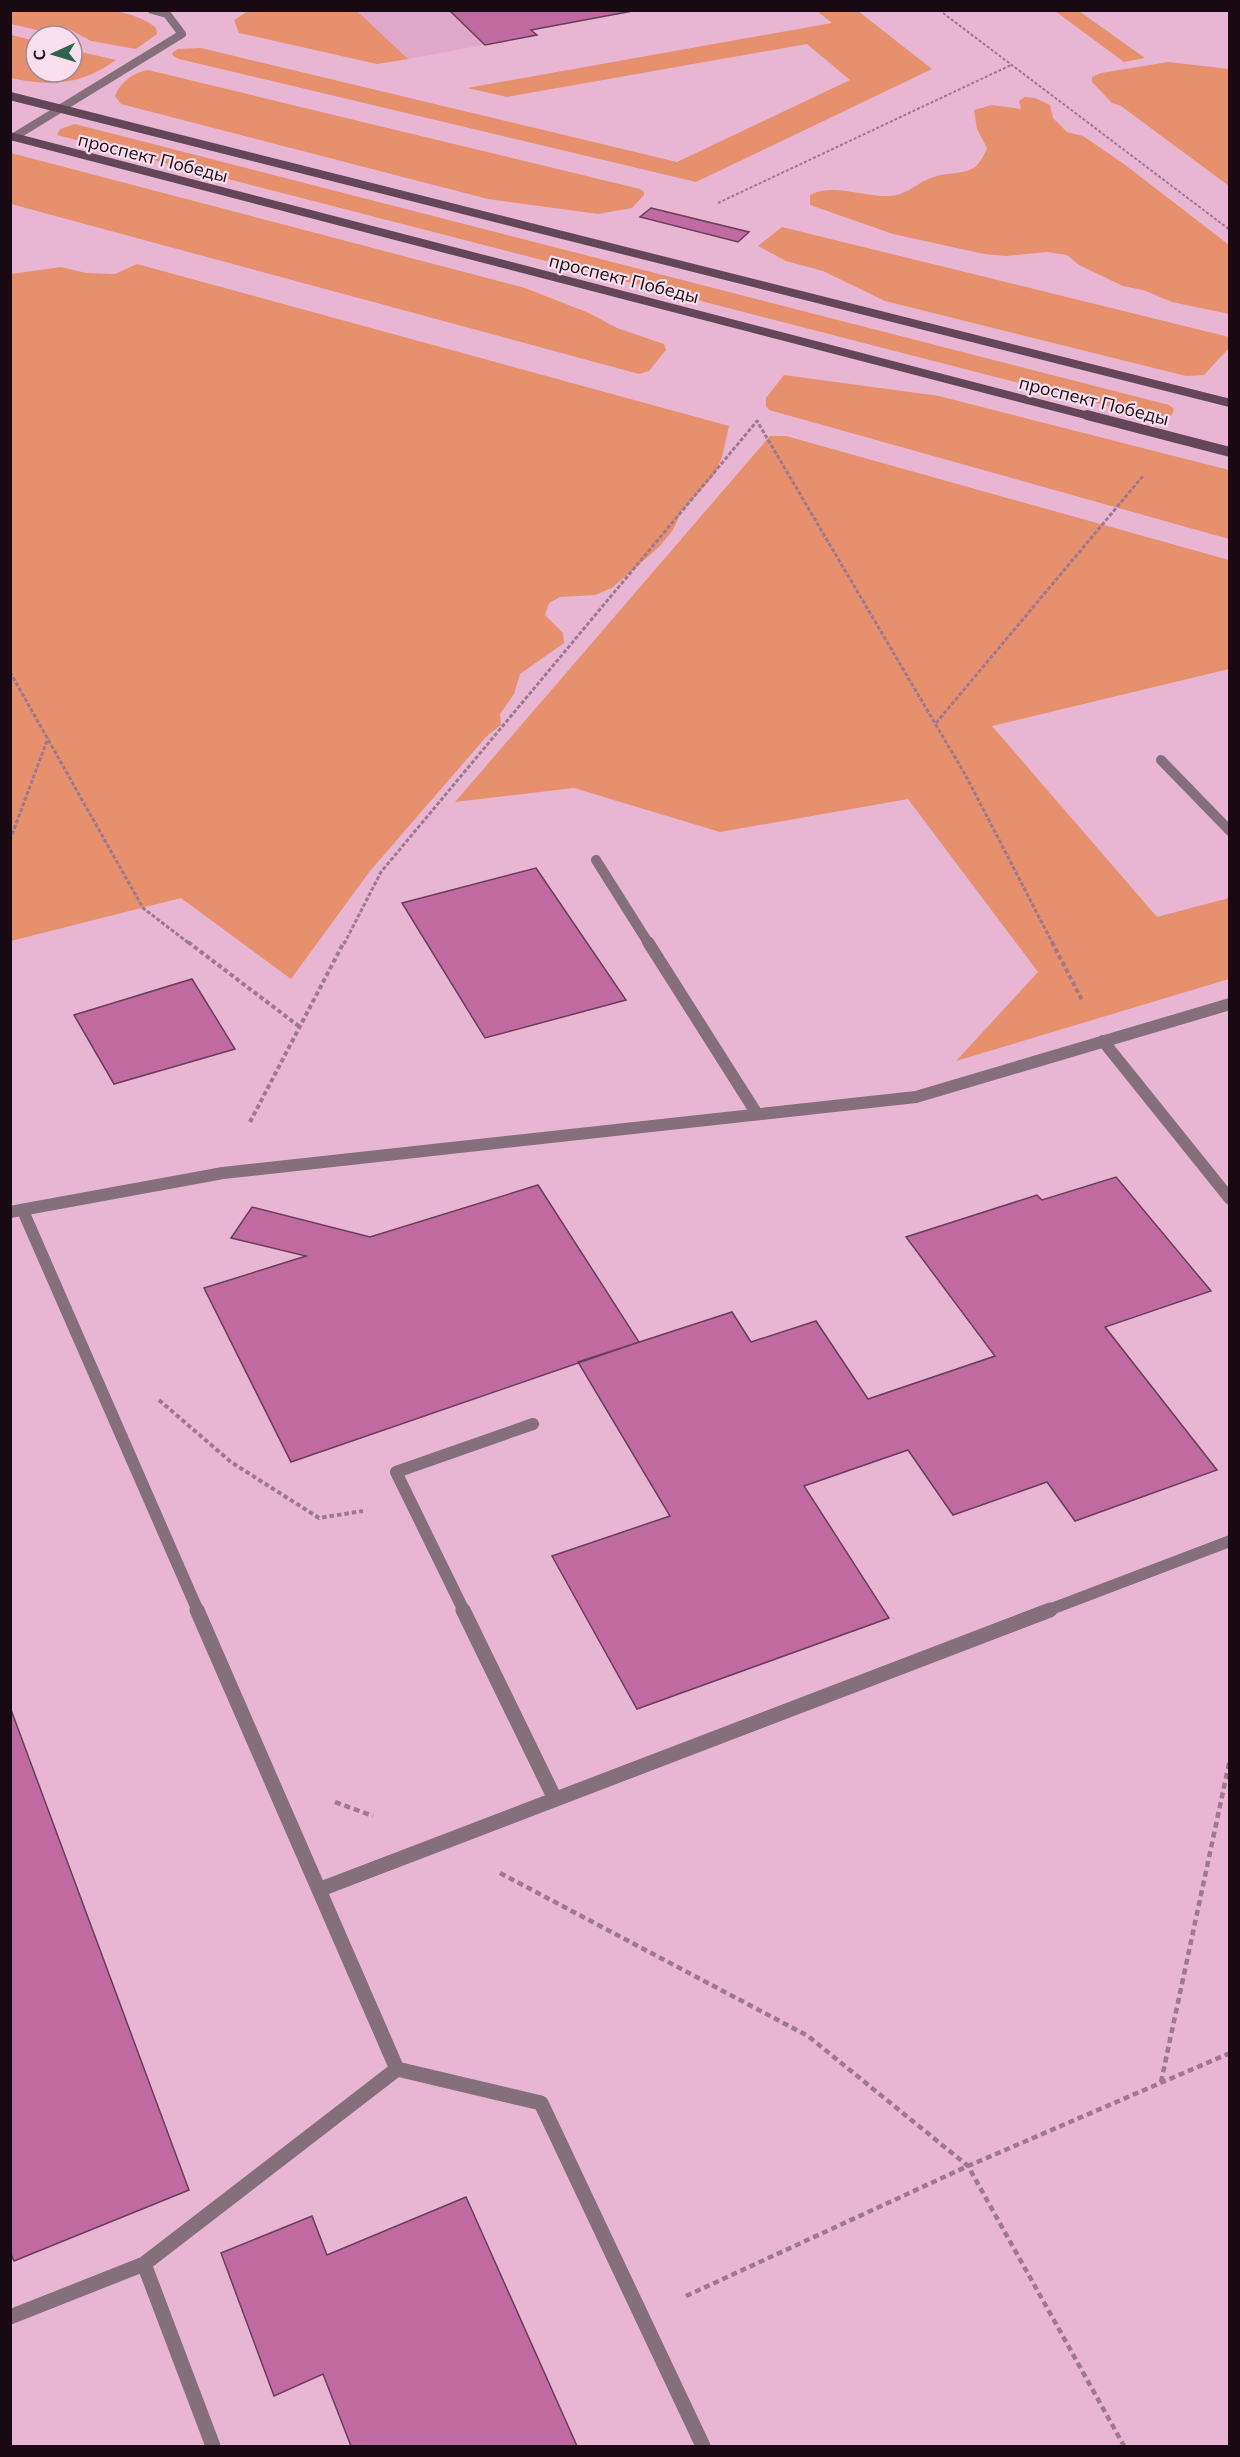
<svg xmlns="http://www.w3.org/2000/svg" width="1240" height="2457" font-family="Mulish,sans-serif">
<style>
.built{fill:#e0a8c9}
.green{fill:#e6906d}
.building{fill:#c16aa1;stroke:#683f58;stroke-width:1.5}
.lines{fill:none;stroke-linecap:round;stroke-linejoin:round}
.path-far3{stroke:#9d788e;stroke-width:2;stroke-dasharray:3 2;stroke-linecap:butt}
.path-far2{stroke:#9d788e;stroke-width:3;stroke-dasharray:4 2;stroke-linecap:butt}
.path-far1{stroke:#9d788e;stroke-width:4;stroke-dasharray:4.5 3;stroke-linecap:butt}
.path{stroke:#9d788e;stroke-width:4.5;stroke-dasharray:6 4;stroke-linecap:butt}
.lane-far3{stroke:#846f7b;stroke-width:8}
.lane-far2{stroke:#846f7b;stroke-width:10}
.lane-far1{stroke:#846f7b;stroke-width:12}
.lane{stroke:#846f7b;stroke-width:15}
.secondary-far1{stroke:#634657;stroke-width:8}
.secondary{stroke:#634657;stroke-width:10}
.labels{text-anchor:middle;stroke-width:4.5;stroke-linejoin:round;paint-order:stroke}
.far-street-label{font-size:18px;fill:#190913;stroke:#f9dfee}
</style>
<rect width="100%" height="100%" fill="#e8b6d3"/>
<!-- built -->
<path class="built" d="M357,11H638L532,30L537,35L408,59Z"/>
<!-- green -->
<path class="green" d="M11,10C52,10 124,0 156,28L157,34L136,49L91,41L69,29L37,30L11,24Z
M248,11H357L408,59L377,64L239,33L234,20Z
M817,11H858L932,69L696,182L179,59L173,56L172,53L178,49L201,48L677,162L850,80L807,44L507,97L467,88L832,23Z
M1055,11H1079L1145,58L1124,62Z
M11,35L36,41V72H72V50L116,60C81,85 51,87 11,78Z
M1168,62L1229,69V186L1121,106L1112,103L1092,82V77L1101,73Z
M148,70L640,189L644,192V195L632,208L598,214L488,199L121,104L115,96C120,82 134,72 148,70Z
M1025,97L1035,98L1050,105L1053,118L1067,132L1083,136L1124,164L1229,245V314L1172,302L1143,290L1123,286L1079,265L1067,255L1047,252L1006,256L984,254L893,234L810,205V195C835,183 862,197 888,196C907,196 917,182 934,177C946,172 964,175 975,167C980,163 985,154 987,148L977,129L974,110L992,105L1021,109L1019,101Z
M75,124L1169,405L1174,409L1172,415L1159,419L57,135L60,129Z
M11,153L525,288L589,313L617,328L664,344L666,350L649,371L639,374L11,204Z
M782,227L1229,337V348L1204,375L1186,376L885,301L823,271L786,261L758,246Z
M137,264L729,426L722,457L715,474L681,512L673,530L659,547L612,588L595,595L560,597L549,603L545,615L563,633L564,643L520,674L514,694L500,714L501,725L487,736L370,871L291,979L181,898L11,941V274L61,267L86,273L115,274Z
M784,375L939,396L1229,470V539L769,410L766,406V398Z
M770,436H786L1229,560V669L992,726L1157,917L1229,898V979L956,1061L1038,972L908,799L720,832L574,788L455,802Z"/>
<!-- building -->
<path class="building" d="M449,10H638L531,30L537,35L485,45Z
M651,208L749,232L738,242L640,217Z
M536,868L626,1000L485,1038L402,903Z
M192,979L235,1049L114,1084L74,1015Z
M1116,1177L1211,1291L1105,1327L1217,1470L1075,1521L1047,1482L953,1515L908,1450L804,1486L889,1618L637,1709L552,1556L670,1516L578,1362L732,1312L751,1342L816,1321L868,1399L995,1356L906,1237L1037,1195L1042,1200Z
M538,1185L639,1342L291,1462L204,1288L306,1256L231,1238L252,1207L370,1237Z
M10,1707L189,2190L14,2261L10,2252Z
M466,2197L577,2446H351L323,2374L274,2396L221,2253L312,2216L327,2255Z"/>
<g class="lines">
<!-- path-far3 -->
<path class="path-far3" d="M939,10L1230,230
M718,203L1011,65"/>
<!-- path-far2 -->
<path class="path-far2" d="M10,672L143,908L190,944
M936,723L1143,476
M10,840L48,738
M344,944L381,872L757,421L966,776L1053,944"/>
<!-- path-far1 -->
<path class="path-far1" d="M188,942L300,1027
M1052,942L1082,1000
M250,1122L344,942
M159,1400L231,1462L319,1518L363,1511"/>
<!-- path -->
<path class="path" d="M335,1802L373,1816
M500,1873L808,2036L968,2166L1124,2446
M1161,2082L1230,1759
M686,2296L968,2166L1230,2053"/>
<!-- lane-far3 -->
<path class="lane-far3" d="M14,137L182,34L167,14L152,10"/>
<!-- lane-far2 -->
<path class="lane-far2" d="M1161,760L1230,831
M596,860L649,944"/>
<!-- lane-far1 -->
<path class="lane-far1" d="M648,942L757,1114
M1103,1041L1230,1199
M23,1211L198,1611
M10,1212L223,1173L916,1097L1230,1004
M464,1611L396,1472L533,1424
M1046,1611L1230,1541"/>
<!-- lane -->
<path class="lane" d="M463,1610L555,1799
M321,1889L1050,1610
M397,2069L541,2103L703,2446
M144,2264L213,2446
M10,2317L144,2264L397,2069L197,1610"/>
<!-- secondary-far1 -->
<path class="secondary-far1" d="M10,96L1230,403
M10,136L1093,417"/>
<!-- secondary -->
<path class="secondary" d="M1087,415L1230,452"/>
</g>
<g class="labels">
<!-- far-street labels -->
<g class="far-street-label">
<text transform="translate(153 158) rotate(14)" y="6">проспект Победы</text>
<text transform="translate(624 279) rotate(14)" y="6">проспект Победы</text>
<text transform="translate(1094 401) rotate(14)" y="6">проспект Победы</text>
</g>
</g>
<!-- border -->
<rect width="1240" height="2457" fill="none" stroke="#190913" stroke-width="24"/>
<!-- north arrow -->
<g transform="translate(54 54) rotate(266)"><circle r="28" fill="#f9dfee" stroke="#9f8996" stroke-width="1.5"/>
<path d="M0-4.5L10 22L0 15L-10 22Z" fill="#2d654c"/>
<text y="-9" font-size="16" font-weight="bold" text-anchor="middle" fill="#190913">С</text>
</g>
</svg>
